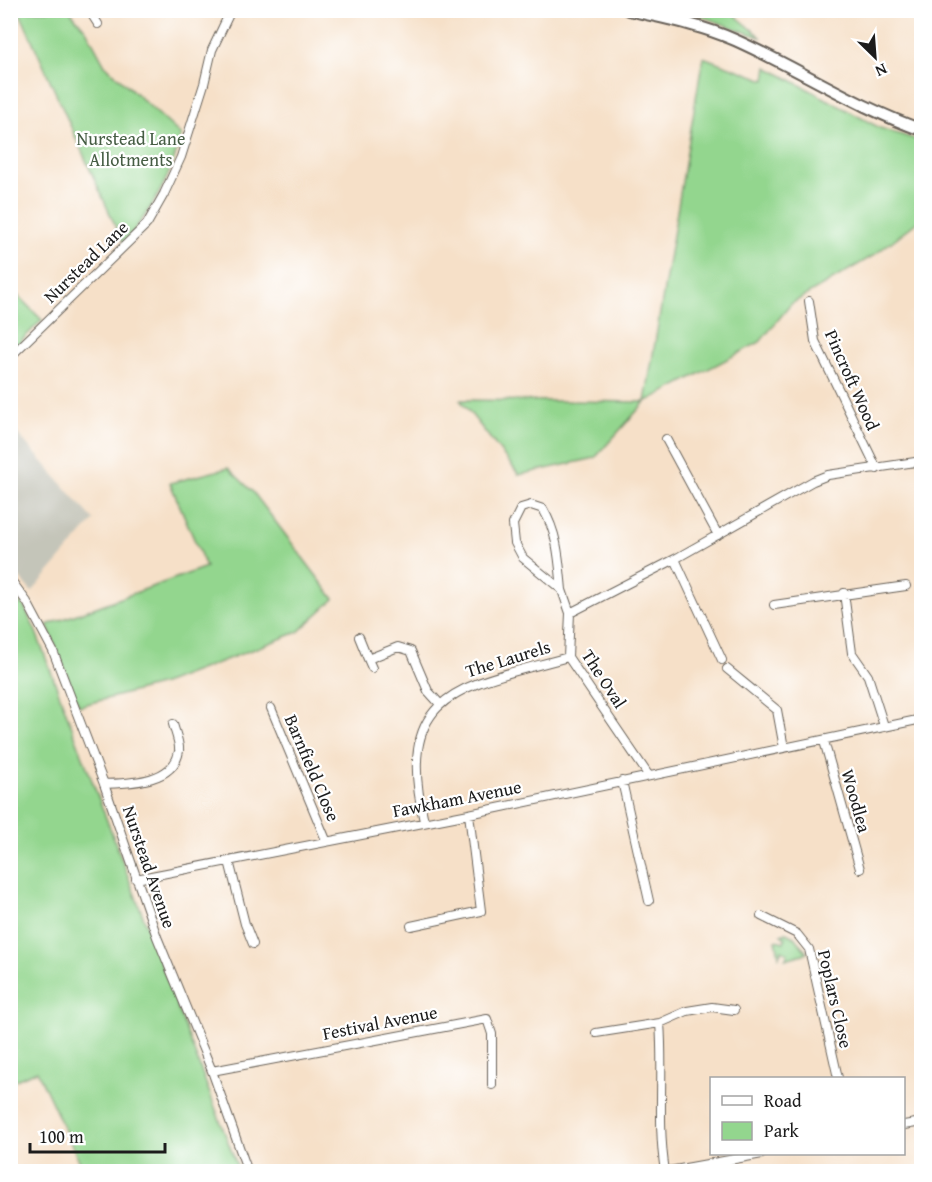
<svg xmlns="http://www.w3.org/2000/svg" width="932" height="1182" font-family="'Gentium Book Plus',serif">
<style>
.industrial{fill:#c4c5b9}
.green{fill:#93d68e;stroke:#587955;stroke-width:1.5}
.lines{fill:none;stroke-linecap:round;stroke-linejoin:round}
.minor-casing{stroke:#686158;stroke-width:10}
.tertiary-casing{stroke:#686158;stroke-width:12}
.secondary-casing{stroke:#686158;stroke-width:14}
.minor{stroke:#fff;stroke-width:8}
.tertiary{stroke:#fff;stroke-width:9}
.secondary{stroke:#fff;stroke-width:10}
.labels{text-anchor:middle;stroke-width:4.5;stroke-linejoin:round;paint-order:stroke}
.park-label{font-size:18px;fill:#465d44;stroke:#fff}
.street-label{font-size:18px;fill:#1c1c1c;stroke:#fff}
</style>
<rect width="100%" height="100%" fill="#fff"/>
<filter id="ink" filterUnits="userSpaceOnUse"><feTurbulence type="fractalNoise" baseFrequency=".0167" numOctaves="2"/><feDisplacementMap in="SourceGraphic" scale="12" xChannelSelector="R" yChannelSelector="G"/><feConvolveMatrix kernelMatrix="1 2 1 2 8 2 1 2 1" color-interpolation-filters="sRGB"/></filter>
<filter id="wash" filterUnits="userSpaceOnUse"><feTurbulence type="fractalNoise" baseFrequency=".008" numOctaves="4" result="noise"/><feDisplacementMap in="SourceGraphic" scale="24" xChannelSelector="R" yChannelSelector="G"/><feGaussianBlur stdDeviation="1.35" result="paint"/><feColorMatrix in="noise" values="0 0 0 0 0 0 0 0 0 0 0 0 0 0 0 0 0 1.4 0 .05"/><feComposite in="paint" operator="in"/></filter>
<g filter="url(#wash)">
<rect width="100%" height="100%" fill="#f6e0c8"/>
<!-- industrial -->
<path class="industrial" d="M10,425L94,520L32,592L11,568Z"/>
<!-- green -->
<path class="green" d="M69,10L86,30L105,65L181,135C172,176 151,212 123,243L19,11Z
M700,11H730L762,38L700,16Z
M703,57L765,80L767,67L880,128L921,141V219L873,256L791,304L760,342L645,402L595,458L519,475L460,400L645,402Z
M11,289L42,320L11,351Z
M228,468L253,492L334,599L298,632L163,684L79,706L47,625L206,567L170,483Z
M22,602L36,632L239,1171H84L37,1071L11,1082L10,605L15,608Z
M786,933L796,938L807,953L785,959L788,953L782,950L779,956L776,940L784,942L785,938L781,935Z"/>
</g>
<g filter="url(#ink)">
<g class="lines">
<!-- minor casing -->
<g class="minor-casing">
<path id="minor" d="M89,10L98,24
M809,301L815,341L877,469
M10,357L147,224L164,194L181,157L204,84L212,50L231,10
M666,439L718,535
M675,559L722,660
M10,579L27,602L53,651L104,784L157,937L212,1071L248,1172
M562,590C559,560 558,534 543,509L531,505L521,508L513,524L515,543L523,558L562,590L570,613L568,657L649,776
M844,593L852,653L868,676L884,726
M774,605L906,586
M570,613L675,559L813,481L828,475L922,461
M359,637L368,659L398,647L411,651L428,691L439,703
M368,659L372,668
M727,669L777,710L784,748
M271,708L326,840
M824,741L860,869
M622,781L649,901
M104,784C129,783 174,783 179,751C180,743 175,732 173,724
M424,821C393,688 466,686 568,657
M229,861L245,924L253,944
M136,879L469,814L922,719
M761,916L797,934L809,949L838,1078
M411,926L481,911L469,814
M660,1023C664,1073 657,1122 665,1171
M596,1033L660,1023L687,1011L712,1007L734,1010
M212,1071L487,1019L492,1034V1085
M904,1125L922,1122
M664,1172L762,1154"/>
</g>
<!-- tertiary casing -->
<g class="tertiary-casing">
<path id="tertiary" d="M686,23L689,10"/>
</g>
<!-- secondary casing -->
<g class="secondary-casing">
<path id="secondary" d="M628,10C664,18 701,25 735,40C798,68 856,107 922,130"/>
</g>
<!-- minor -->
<use href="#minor" class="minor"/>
<!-- tertiary -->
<use href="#tertiary" class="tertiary"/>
<!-- secondary -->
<use href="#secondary" class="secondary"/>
</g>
</g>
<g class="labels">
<!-- park labels -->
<g class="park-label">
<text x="131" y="145">Nurstead Lane<tspan x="131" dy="21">Allotments</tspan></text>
</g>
<!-- street labels -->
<g class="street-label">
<text transform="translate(86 262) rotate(-44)" y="6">Nurstead Lane</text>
<text transform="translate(852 380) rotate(66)" y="6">Pincroft Wood</text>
<text transform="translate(508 659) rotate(-17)" y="6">The Laurels</text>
<text transform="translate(604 679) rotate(57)" y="6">The Oval</text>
<text transform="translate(312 768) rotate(67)" y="6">Barnfield Close</text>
<text transform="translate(457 799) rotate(-11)" y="6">Fawkham Avenue</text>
<text transform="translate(856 801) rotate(74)" y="6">Woodlea</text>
<text transform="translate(149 867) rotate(71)" y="6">Nurstead Avenue</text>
<text transform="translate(835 999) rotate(77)" y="6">Poplars Close</text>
<text transform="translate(380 1023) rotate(-11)" y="6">Festival Avenue</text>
</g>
</g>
<!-- margin -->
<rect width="932" height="1182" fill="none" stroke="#fff" stroke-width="36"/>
<!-- legend -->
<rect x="710" y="1077" width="195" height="78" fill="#ffffff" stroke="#a4a4a4" stroke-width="1.5"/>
<rect x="722" y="1096" width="30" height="9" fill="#ffffff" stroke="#a4a4a4" stroke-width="1.5"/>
<text x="764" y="1107" font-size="18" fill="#1c1c1c">Road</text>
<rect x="722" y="1122" width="30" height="18" fill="#93d68e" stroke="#a4a4a4" stroke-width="1.5"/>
<text x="764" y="1137" font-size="18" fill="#1c1c1c">Park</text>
<!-- north arrow -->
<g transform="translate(875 57) rotate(155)" stroke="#ffffff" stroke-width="4.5" paint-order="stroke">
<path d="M0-4.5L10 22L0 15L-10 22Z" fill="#1c1c1c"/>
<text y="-9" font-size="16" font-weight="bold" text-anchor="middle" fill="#1c1c1c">N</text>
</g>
<!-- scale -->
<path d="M30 1143v9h135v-9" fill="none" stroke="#1c1c1c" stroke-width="3"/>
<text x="39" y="1143" font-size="18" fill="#1c1c1c" stroke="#ffffff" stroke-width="4.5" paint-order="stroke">100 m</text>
</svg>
